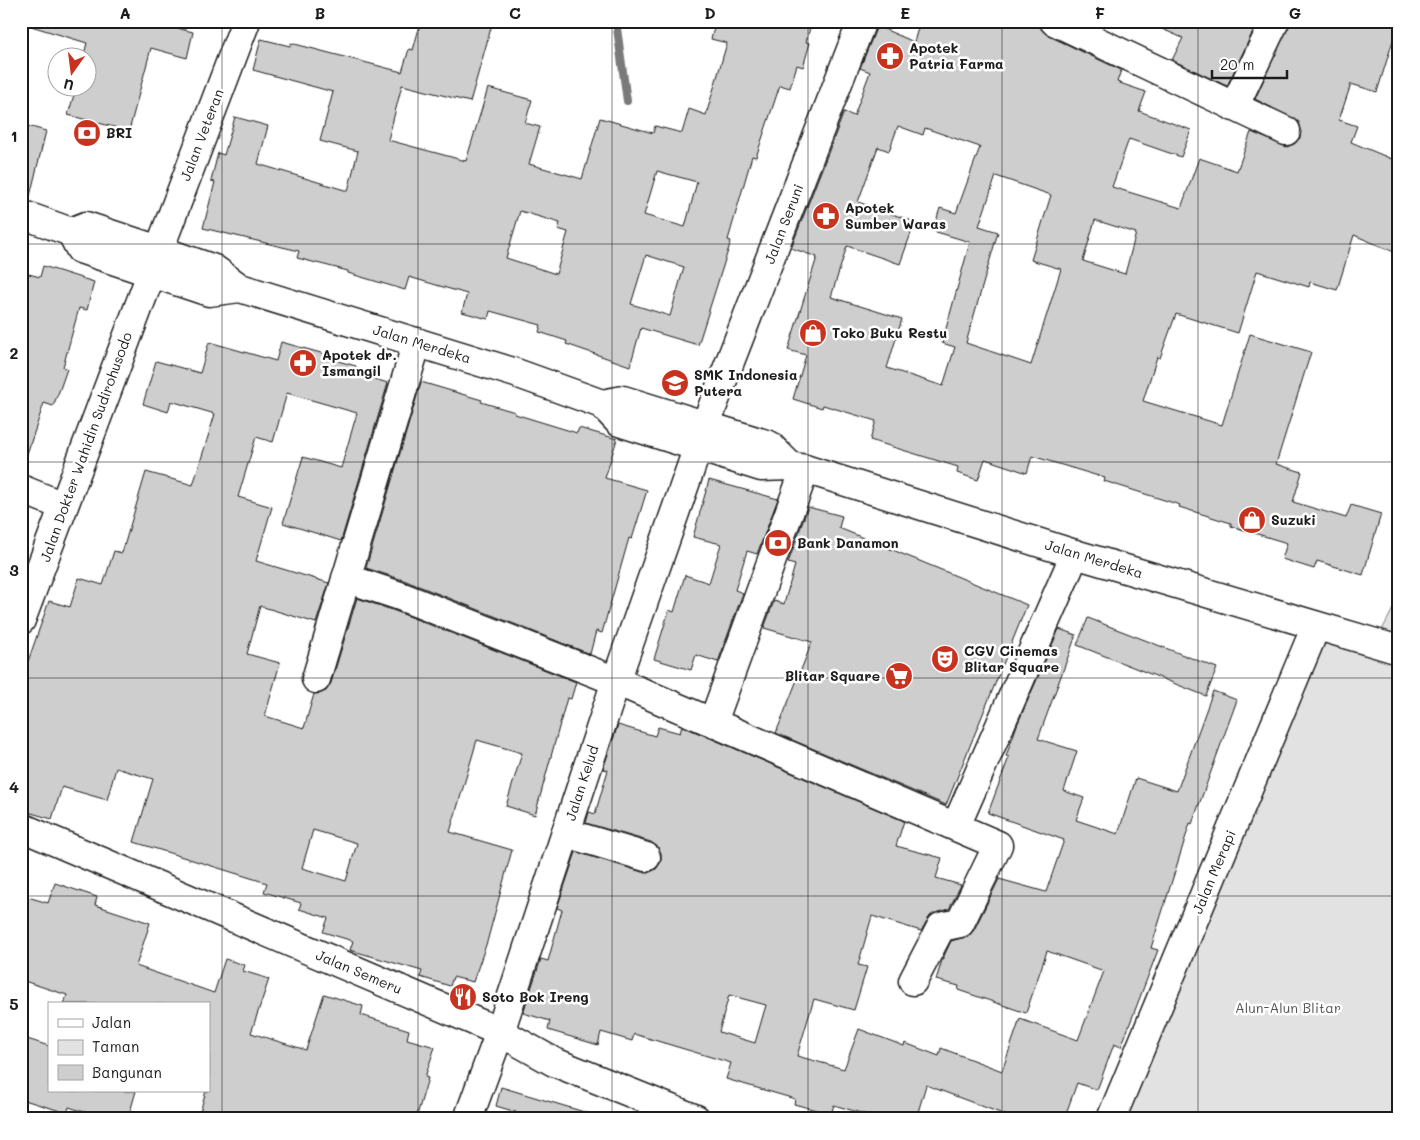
<svg xmlns="http://www.w3.org/2000/svg" width="1420" height="1140" font-family="Mali,sans-serif">
<style>
.green{fill:#e2e2e2;stroke:#7f7f7f}
.lines{fill:none;stroke-linecap:round;stroke-linejoin:round}
.stream{stroke:#7a7a7a;stroke-width:8}
.building{fill:#cecece;stroke:#1c1c1c;fill-rule:evenodd}
.minor-casing{stroke:#1c1c1c;stroke-width:31}
.major-casing{stroke:#1c1c1c;stroke-width:31}
.minor{stroke:#fff;stroke-width:28}
.major{stroke:#fff;stroke-width:28}
.grid{fill:none;stroke:#1c1c1c;stroke-width:1;stroke-opacity:0.55}
.labels{text-anchor:middle;stroke-width:5;stroke-linejoin:round;paint-order:stroke}
.poi-label{font-size:14px;font-weight:bold;fill:#1c1c1c;stroke:#fff;text-anchor:start}
.street-label{font-size:14px;fill:#1c1c1c;stroke:#fff}
.park-label{font-size:14px;fill:#575757;stroke:#fff}
.neatline{fill:none;stroke:#1c1c1c;stroke-width:2}
.grid-label{font-size:16px;text-anchor:middle;font-weight:bold;fill:#1c1c1c}
</style>
<rect width="100%" height="100%" fill="#fff"/>
<filter id="ink" filterUnits="userSpaceOnUse"><feTurbulence type="fractalNoise" baseFrequency=".02" numOctaves="2"/><feDisplacementMap in="SourceGraphic" scale="10" xChannelSelector="R" yChannelSelector="G"/><feConvolveMatrix kernelMatrix="1 2 1 2 8 2 1 2 1" color-interpolation-filters="sRGB"/></filter>
<g filter="url(#ink)">
<!-- green -->
<path class="green" d="M1399,597V637L1381,632Z
M1320,636L1399,659V1119H1124Z"/>
<g class="lines">
<!-- stream -->
<path class="stream" d="M616,21L627,101"/>
</g>
<!-- building -->
<path class="building" d="M31,21H149L193,32L187,58L151,48L129,131L68,115L76,88H88V58H83L87,43L31,26Z
M421,21H493L470,102L402,85L388,140L466,161L488,88L532,100L525,123L540,127L529,164L582,179L600,118L653,133L655,126L682,133L689,109L706,115L727,43L711,39L716,21H812L806,42L810,43L803,67L797,65L790,88L780,85L756,157L752,156L728,240L731,241L698,345L641,328L630,366L566,344L567,341L539,332L541,325L490,311L488,319L462,312L467,294L409,277L405,290L348,273V271L297,258L299,251L203,228L215,182L211,181L218,153L224,155L235,117L268,126L258,164L348,191L358,151L320,141L333,92L253,70L261,39L290,46L291,43L402,72L409,49L413,50ZM657,171L697,182L685,227L644,215ZM520,211L560,223L558,229L568,232L556,274L506,258ZM646,255L684,267L670,316L631,304Z
M920,21H1022L1040,27L1047,35L1121,70L1117,82L1146,92L1139,111L1191,130L1181,157L1129,139L1112,187L1181,208L1199,158L1237,171L1251,132L1287,147L1294,144L1300,138L1301,129L1299,122L1255,99L1290,21H1399L1377,92L1351,84L1339,120L1357,126L1351,142L1399,162V254L1354,235L1337,290L1310,282L1309,287L1257,271L1238,333L1176,314L1160,358L1157,357L1143,401L1222,425L1250,334L1311,352L1276,464L1302,472L1293,502L1346,518L1351,505L1381,514L1363,575L1317,561L1314,569L1282,559L1287,543L1231,526V523L1179,507L1180,505L1104,481L1105,478L1032,456L1027,473L985,459L978,480L957,473L958,467L870,440L876,421L823,405L822,408L793,399L806,355L788,350L817,257L791,248L844,112L854,116L870,72L860,68L877,26L914,42ZM898,126L923,135L925,128L980,147L956,213L940,208L933,231L970,242L942,343L955,347L943,386L887,368L902,319L831,297L847,246L900,264L915,222L858,202L878,147L889,151ZM996,176L1051,195L1031,260L1061,269L1031,365L966,343L998,232L979,226ZM1095,220L1136,233L1125,274L1083,261Z
M1143,21H1258L1227,86L1172,60L1183,38Z
M24,125L46,131L29,200L21,199V138Z
M43,266L94,282L87,310L79,308L63,367L67,369L60,389L53,406L44,403L25,460L21,459V272L40,277Z
M209,342L276,361L281,342L332,356L331,359L356,366L354,373L388,383L341,541L283,523L303,457L341,468L357,413L287,393L273,442L256,437L238,497L272,507L256,561L329,583L316,623L260,606L247,654L280,663L265,716L304,728L314,694L326,691L331,683L357,598L395,611L576,682L571,699L567,698L535,815L506,806L522,753L477,740L450,832L512,850L487,942L473,982L453,977L450,986L420,977L422,971L350,950L353,941L323,932L328,918L299,909L301,903L264,892L267,883L134,842L153,779L116,768L107,800L62,787L52,819L21,810V669L25,670L49,601L70,607L79,578L103,585L114,551L122,553L146,472L193,485L215,414L171,401L168,412L143,404L156,361L200,373ZM313,830L357,843L346,881L302,868Z
M421,382L482,400L481,402L515,412V414L577,433L579,428L617,439L605,478L647,490L632,539L629,538L602,633L596,631L590,654L406,581L366,568Z
M709,480L778,499L757,554L747,551L735,590L743,593L718,662L696,655L691,670L654,659L669,610L674,612L685,575L709,583L721,544L693,537Z
M808,507L842,516L839,528L1027,605L946,805L776,733L812,642L764,628L774,601L784,604L795,565L788,563Z
M1088,618L1217,668L1206,696L1077,645Z
M1059,629L1076,635L1038,739L1077,751L1064,791L1084,798L1076,820L1118,834L1136,778L1177,791L1213,691L1237,700L1192,824L1190,823L1151,948L1158,950L1121,1047L1114,1044L1097,1090L1077,1083L1064,1119H1016L926,1085L916,1119H881L834,1105L831,1114L794,1104L795,1099L726,1079L731,1063L634,1034L632,1041L601,1032L598,1045L548,1030L550,1021L523,1013L541,959L548,961L562,910L557,908L576,852L642,872H650L656,869L661,862V853L658,847L651,842L586,823L589,812L595,814L608,770L603,769L618,725L655,736L658,727L680,733L682,726L904,821L896,846L942,858L936,878L961,885L949,909L931,915L921,931L872,916L858,965L867,967L854,1010L814,999L797,1056L844,1069L859,1029L904,1046L905,1043L939,1056L941,1048L1002,1071L1020,1019L1078,1040L1104,971L1047,951L1026,1013L958,990L959,986L936,980L942,960L951,941L969,936L974,930L999,879L1046,892L1064,840L988,813L1009,757L1006,756L1017,725ZM729,995L766,1005L755,1043L719,1032Z
M55,883L97,897L95,905L150,923L136,966L214,993L225,959L245,965L243,971L269,979L251,1033L306,1050L324,994L363,1006L361,1015L409,1030L407,1039L435,1047L425,1077L428,1078L416,1119H209V1115L200,1112L206,1091H209V1004H64L67,995L21,980V895L48,903Z
M21,1037L49,1046V1091H136L128,1119H106L69,1107L67,1113L21,1099Z
M501,1087L591,1114L590,1119H514L516,1112L496,1106Z"/>
<g class="lines">
<!-- minor casing -->
<g class="minor-casing">
<path id="minor" d="M1054,21L1286,131
M1234,107L1275,21
M705,426L862,21
M21,489L63,506
M346,578L400,596L616,681L998,845L960,923L941,927L913,981
M316,679L417,342
M713,722L805,469
M956,826L1075,554
M566,833L646,857
M1111,1119L1316,626"/>
</g>
<!-- major casing -->
<g class="major-casing">
<path id="major" d="M21,214L71,232L80,249L209,292L240,288L516,373L602,404L619,422L761,467L790,466L805,469L1075,554L1399,650
M71,232L86,226L159,250L214,269L240,288
M159,250L246,21
M602,404L623,400L769,445L790,466
M21,620L151,274
M21,827L500,1032L554,1062L696,1119
M468,1119L500,1032L616,681L698,447"/>
</g>
<!-- minor -->
<use href="#minor" class="minor"/>
<!-- major -->
<use href="#major" class="major"/>
</g>
</g>
<!-- grid -->
<path class="grid" d="M222,21V1119M418,21V1119M612,21V1119M808,21V1119M1002,21V1119M1198,21V1119M21,244H1399M21,462H1399M21,678H1399M21,896H1399"/>
<!-- icons -->
<defs>
<g id="pharmacy-disc" transform="scale(1.4375)"><circle r="9.5" fill="#c8321e" stroke="#fff"/><path d="M-2-6h4v4h4v4h-4v4h-4v-4h-4v-4h4Z" fill="#fff"/></g>
<g id="bank-disc" transform="scale(1.4375)"><circle r="9.5" fill="#c8321e" stroke="#fff"/><path d="M-6-4H6V4H-6ZM0-2.3a2.3 2.3 0 1 0 0 4.6a2.3 2.3 0 1 0 0-4.6Z" fill="#fff"/></g>
<g id="shop-disc" transform="scale(1.4375)"><circle r="9.5" fill="#c8321e" stroke="#fff"/><path d="M-5-2.5h2.3a2.7 3.5 0 0 1 5.4 0H5L5.5 6h-11ZM-1.5-2.5h3a1.5 2.3 0 0 0-3 0Z" fill="#fff"/></g>
<g id="school-disc" transform="scale(1.4375)"><circle r="9.5" fill="#c8321e" stroke="#fff"/><path d="M0-5L7-2L0 1L-7-2ZM-4 1L0 2.5L4 1V4Q0 6-4 4Z" fill="#fff"/></g>
<g id="theatre-disc" transform="scale(1.4375)"><circle r="9.5" fill="#c8321e" stroke="#fff"/><path d="M-5-5.5Q0-4 5-5.5V0Q5 5 0 6Q-5 5-5 0ZM-3.3-2.5H-1v1.5H-3.3ZM1-2.5H3.3v1.5H1ZM-2.8 1Q0 5.5 2.8 1Z" fill="#fff"/></g>
<g id="supermarket-disc" transform="scale(1.4375)"><circle r="9.5" fill="#c8321e" stroke="#fff"/><path d="M-6-5.5h2.5l.6 2H6L4.5 2H-2.5L-4.4-4H-6ZM-1.5 3.2a1.3 1.3 0 1 0 .1 0ZM3 3.2a1.3 1.3 0 1 0 .1 0Z" fill="#fff"/></g>
<g id="restaurant-disc" transform="scale(1.4375)"><circle r="9.5" fill="#c8321e" stroke="#fff"/><path d="M-5-6h1v4h1v-4h1v4h1v-4h1v5L-1.5 .5V6h-2V.5L-5-1ZM5-6V6H3V1.5H1.5Q1.5-4 5-6Z" fill="#fff"/></g>
</defs>
<g fill-rule="evenodd">
<use href="#pharmacy-disc" x="890" y="56"/>
<use href="#bank-disc" x="87" y="133"/>
<use href="#pharmacy-disc" x="826" y="216"/>
<use href="#shop-disc" x="813" y="333"/>
<use href="#pharmacy-disc" x="303" y="363"/>
<use href="#school-disc" x="675" y="383"/>
<use href="#shop-disc" x="1252" y="520"/>
<use href="#bank-disc" x="778" y="543"/>
<use href="#theatre-disc" x="945" y="659"/>
<use href="#supermarket-disc" x="899" y="676"/>
<use href="#restaurant-disc" x="463" y="997"/>
</g>
<g class="labels">
<!-- poi labels -->
<g class="poi-label">
<text x="909" y="53">Apotek<tspan x="909" dy="16">Patria Farma</tspan></text>
<text x="106" y="138">BRI</text>
<text x="845" y="213">Apotek<tspan x="845" dy="16">Sumber Waras</tspan></text>
<text x="832" y="338">Toko Buku Restu</text>
<text x="322" y="360">Apotek dr.<tspan x="322" dy="16">Ismangil</tspan></text>
<text x="694" y="380">SMK Indonesia<tspan x="694" dy="16">Putera</tspan></text>
<text x="1271" y="525">Suzuki</text>
<text x="797" y="548">Bank Danamon</text>
<text x="964" y="656">CGV Cinemas<tspan x="964" dy="16">Blitar Square</tspan></text>
<text x="880" y="681" text-anchor="end">Blitar Square</text>
<text x="482" y="1002">Soto Bok Ireng</text>
</g>
<!-- street labels -->
<g class="street-label">
<text transform="translate(202 135) rotate(-69)" y="5">Jalan Veteran</text>
<text transform="translate(784 224) rotate(-69)" y="5">Jalan Seruni</text>
<text transform="translate(422 344) rotate(17)" y="5">Jalan Merdeka</text>
<text transform="translate(86 447) rotate(-70)" y="5">Jalan Dokter Wahidin Sudirohusodo</text>
<text transform="translate(1094 559) rotate(17)" y="5">Jalan Merdeka</text>
<text transform="translate(582 783) rotate(-72)" y="5">Jalan Kelud</text>
<text transform="translate(1214 872) rotate(-67)" y="5">Jalan Merapi</text>
<text transform="translate(359 972) rotate(23)" y="5">Jalan Semeru</text>
</g>
<!-- park labels -->
<g class="park-label">
<text x="1288" y="1013">Alun-Alun Blitar</text>
</g>
</g>
<!-- margin -->
<rect width="1420" height="1140" fill="none" stroke="#fff" stroke-width="55"/>
<!-- legend -->
<rect x="48" y="1002" width="162" height="90" fill="#ffffff" stroke="#a4a4a4"/>
<rect x="58" y="1019" width="25" height="8" fill="#ffffff" stroke="#a4a4a4"/>
<text x="92" y="1028" font-size="15" fill="#1c1c1c">Jalan</text>
<rect x="58" y="1040" width="25" height="15" fill="#e2e2e2" stroke="#a4a4a4"/>
<text x="92" y="1052" font-size="15" fill="#1c1c1c">Taman</text>
<rect x="58" y="1065" width="25" height="15" fill="#cecece" stroke="#a4a4a4"/>
<text x="92" y="1078" font-size="15" fill="#1c1c1c">Bangunan</text>
<!-- north arrow -->
<g transform="translate(72 72) rotate(194)"><circle r="24" fill="#ffffff" stroke="#a4a4a4"/>
<path d="M0-4L9 19L0 12L-9 19Z" fill="#c8321e"/>
<text y="-8" font-size="14" font-weight="bold" text-anchor="middle" fill="#1c1c1c">U</text>
</g>
<!-- scale -->
<path d="M1212 70v8h75v-8" fill="none" stroke="#1c1c1c" stroke-width="2.5"/>
<text x="1220" y="70" font-size="15" fill="#1c1c1c" stroke="#ffffff" stroke-width="4" paint-order="stroke">20 m</text>
<rect x="28" y="28" width="1364" height="1084" class="neatline"/>
<g class="grid-label">
<text x="125" y="19">A</text>
<text x="320" y="19">B</text>
<text x="515" y="19">C</text>
<text x="710" y="19">D</text>
<text x="905" y="19">E</text>
<text x="1100" y="19">F</text>
<text x="1295" y="19">G</text>
<text x="14" y="142">1</text>
<text x="14" y="359">2</text>
<text x="14" y="576">3</text>
<text x="14" y="793">4</text>
<text x="14" y="1010">5</text>
</g>
</svg>
